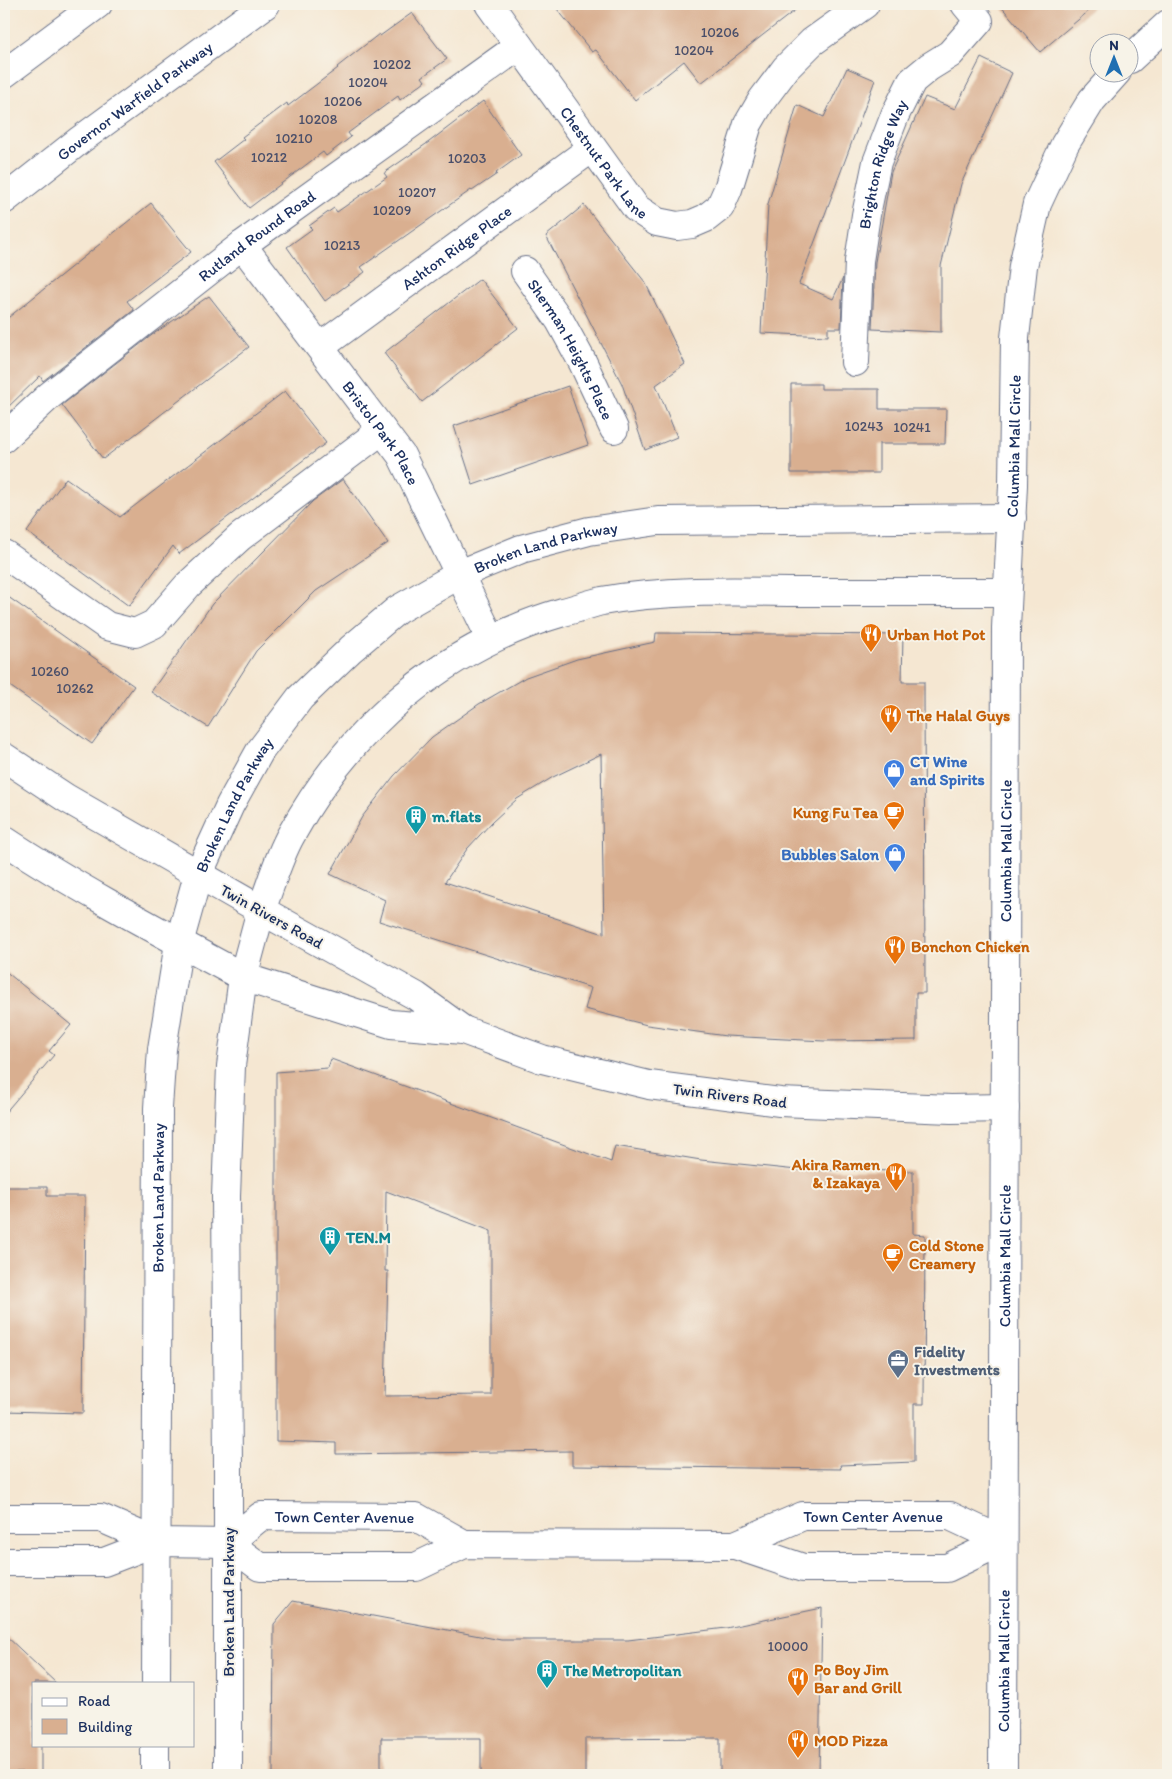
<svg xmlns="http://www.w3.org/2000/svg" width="1172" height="1779" font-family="Itim,sans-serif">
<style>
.building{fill:#d9af90;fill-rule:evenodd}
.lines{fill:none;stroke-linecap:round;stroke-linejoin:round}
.street-casing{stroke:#676f87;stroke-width:30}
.secondary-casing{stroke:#676f87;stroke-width:30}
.primary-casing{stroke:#676f87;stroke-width:30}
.street{stroke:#fff;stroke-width:28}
.secondary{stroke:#fff;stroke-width:28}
.primary{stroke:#fff;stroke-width:28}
.labels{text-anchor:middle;stroke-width:4;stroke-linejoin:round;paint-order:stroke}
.number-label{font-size:14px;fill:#4a4f6a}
.street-label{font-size:16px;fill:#1b2f5e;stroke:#f7f3e8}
.food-label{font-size:16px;font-weight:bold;fill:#c56008;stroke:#f7f3e8;text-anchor:start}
.shop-label{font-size:16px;font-weight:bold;fill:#366cbe;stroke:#f7f3e8;text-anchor:start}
.culture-label{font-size:16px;font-weight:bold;fill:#0d838f;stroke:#f7f3e8;text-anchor:start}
.service-label{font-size:16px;font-weight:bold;fill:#4e5e75;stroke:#f7f3e8;text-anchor:start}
</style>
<rect width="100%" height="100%" fill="#f7f3e8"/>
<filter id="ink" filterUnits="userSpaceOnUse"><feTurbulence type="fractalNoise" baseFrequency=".02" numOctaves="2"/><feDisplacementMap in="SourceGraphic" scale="10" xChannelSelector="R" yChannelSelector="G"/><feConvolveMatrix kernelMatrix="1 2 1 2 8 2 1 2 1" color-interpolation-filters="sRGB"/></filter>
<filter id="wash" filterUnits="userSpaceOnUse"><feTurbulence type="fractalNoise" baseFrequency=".0096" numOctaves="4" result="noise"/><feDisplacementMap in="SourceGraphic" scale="20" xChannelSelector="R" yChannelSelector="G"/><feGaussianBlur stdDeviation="1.12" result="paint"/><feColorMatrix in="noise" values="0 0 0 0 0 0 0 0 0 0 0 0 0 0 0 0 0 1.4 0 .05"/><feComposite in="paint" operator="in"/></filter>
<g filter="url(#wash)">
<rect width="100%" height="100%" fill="#f5e7d2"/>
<g id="blocks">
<!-- building -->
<path class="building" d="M553,4H803L701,83L684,61L635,100L596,50L592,52Z
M999,4H1097L1040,52Z
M412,13L447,59L422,77L425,81L400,100L398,96L348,133L351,137L326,156L323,152L249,208L214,162L244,139L242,137L287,103L288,106L338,68L337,67L379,34L380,36Z
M981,58L1012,73L961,184L941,266V332L872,329L875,262L891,172L925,97L955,109Z
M847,68L875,80L799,284L833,299L843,278L841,328H828V336L761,333L768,204L797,105L824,117Z
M483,101L521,155L496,173L497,174L472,191L471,190L361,267L365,272L325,301L287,247L312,229L309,226L334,208L337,212L387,177L384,173L429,142Z
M151,203L191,252L127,301L134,310L43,381L40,376L4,411V321Z
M584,205L645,282L685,364L656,385L677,437L645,450L622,384L546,236Z
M480,279L518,328L422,402L384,353Z
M209,296L249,347L103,459L62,405L152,335Z
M791,384H821V389H879V409H946L945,444H879V473H791Z
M568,386L588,445L473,485L454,426Z
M285,391L326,443L179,554L173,546L129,606L27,532L66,478L120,517Z
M343,479L388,543L316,591L256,651L208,727L151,692L212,604L313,501Z
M4,594L134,686L92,744L4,682Z
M656,633L903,635L902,682H924L925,993H916V1040L824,1041L726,1036L647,1025L585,1009L591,988L379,921L385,900L330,874L362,817L394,776L432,737L479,704L526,677L577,659L655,642ZM601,754L604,934L445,882L467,849L492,822L517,799L553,777Z
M4,970L71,1025L49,1051L54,1055L4,1114Z
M331,1059L611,1162L615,1146L701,1160L797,1170L913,1171V1234L925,1235L924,1404H914V1462L840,1465L841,1469L572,1466V1451L336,1454V1443L276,1441V1072L328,1068ZM386,1191L491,1231V1395L385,1396L388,1271H385Z
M4,1187H47V1196H85L83,1413L4,1411Z
M293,1601L501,1640H628L726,1628L822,1608L819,1775H720V1738L585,1739V1775H481V1738H381V1775H273L274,1624Z
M4,1634L56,1683H34V1745H41V1772H4Z"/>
</g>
</g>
<g filter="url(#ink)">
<use href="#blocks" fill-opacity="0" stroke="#676f87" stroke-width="1"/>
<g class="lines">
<!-- street casing -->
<g class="street-casing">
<g id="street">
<path id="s1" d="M489,4L636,208L657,222L677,226L692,224L706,218L720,207L728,189L748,124L762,100L786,68L812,42L865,4"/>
<path d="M1130,59L1168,24"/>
<path id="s2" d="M242,245L401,455L491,639"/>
<path id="s3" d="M525,271L560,321L583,363L614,429"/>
<path id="s4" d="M320,347L592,148"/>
<path id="s5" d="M855,362L859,261L866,215L877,162L895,115L912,81L929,67L950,54L979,21L965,4"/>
<path id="s6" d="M4,438L49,396L242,245L519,46"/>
<path d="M4,554L107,626L135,633L154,624L188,585L240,537L382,430"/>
<path id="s7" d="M198,875L230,805L260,751L300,698L351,649L397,610L460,574L521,549L589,531L658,521L1012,518"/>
<path d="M243,977L391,1024L463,1030"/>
<path d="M1005,1108L951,1109L780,1102L649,1085L542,1059L463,1030L416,996L261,910C271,885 278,858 291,835C351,726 443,647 563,612C576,609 589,604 602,601C663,590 726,591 789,592C861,592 934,592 1007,592"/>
<path d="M4,1518H101L156,1542L228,1543L260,1567H416L464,1544L735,1545L803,1568H947L1003,1541"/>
<path id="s8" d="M228,1543L261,1516L416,1517L464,1544"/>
<path id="s9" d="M735,1545L803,1516H950L1003,1541"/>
<path d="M4,1562H104L156,1542"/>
<path id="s10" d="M1003,1775L1006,628L1013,485L1015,338L1023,266L1037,204L1065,144L1092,100L1117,72"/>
</g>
</g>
<!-- secondary casing -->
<g class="secondary-casing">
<g id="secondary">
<path d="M4,757L66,798L261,910L243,977L231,1066L226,1196L228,1466V1775"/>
<path d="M4,840C80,890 162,933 243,977"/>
<path id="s11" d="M156,1683L158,1108L162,1049L179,943L198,875"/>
<path d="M155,1775V1745"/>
</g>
</g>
<!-- primary casing -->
<g class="primary-casing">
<g id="primary">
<path d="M4,74L98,4"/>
<path id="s12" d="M4,200L80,140L266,4"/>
</g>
</g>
<!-- street -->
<use href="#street" class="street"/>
<!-- secondary -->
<use href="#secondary" class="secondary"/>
<!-- primary -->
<use href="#primary" class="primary"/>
</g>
</g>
<!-- icons -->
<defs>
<g id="restaurant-pin" transform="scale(1.125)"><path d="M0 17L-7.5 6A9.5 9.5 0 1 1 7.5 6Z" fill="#e8710a" stroke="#f7f3e8"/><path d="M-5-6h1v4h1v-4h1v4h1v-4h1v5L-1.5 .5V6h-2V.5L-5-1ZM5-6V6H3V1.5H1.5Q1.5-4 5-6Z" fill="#fff"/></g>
<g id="shop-pin" transform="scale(1.125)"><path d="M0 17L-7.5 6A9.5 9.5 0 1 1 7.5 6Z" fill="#3f7fe0" stroke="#f7f3e8"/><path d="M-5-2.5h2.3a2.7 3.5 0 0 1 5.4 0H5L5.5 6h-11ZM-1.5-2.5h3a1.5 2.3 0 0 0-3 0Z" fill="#fff"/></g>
<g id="cafe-pin" transform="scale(1.125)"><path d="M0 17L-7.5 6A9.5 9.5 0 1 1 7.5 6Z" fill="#e8710a" stroke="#f7f3e8"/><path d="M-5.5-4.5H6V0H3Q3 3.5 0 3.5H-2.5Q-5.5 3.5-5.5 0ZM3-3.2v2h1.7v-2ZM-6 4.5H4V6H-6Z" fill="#fff"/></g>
<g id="building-pin" transform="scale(1.125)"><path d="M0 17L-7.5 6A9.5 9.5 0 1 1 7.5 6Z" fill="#0f9aa8" stroke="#f7f3e8"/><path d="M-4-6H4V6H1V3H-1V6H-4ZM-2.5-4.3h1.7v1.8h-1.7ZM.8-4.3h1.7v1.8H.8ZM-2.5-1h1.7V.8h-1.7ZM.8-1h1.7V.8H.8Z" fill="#fff"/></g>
<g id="office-pin" transform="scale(1.125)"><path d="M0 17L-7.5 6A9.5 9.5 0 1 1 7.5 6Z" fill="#5c6f8a" stroke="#f7f3e8"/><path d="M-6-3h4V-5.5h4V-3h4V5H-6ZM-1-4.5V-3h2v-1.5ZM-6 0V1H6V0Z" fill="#fff"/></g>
</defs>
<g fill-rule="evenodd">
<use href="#restaurant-pin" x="871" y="634"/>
<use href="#restaurant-pin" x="891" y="715"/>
<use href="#shop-pin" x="894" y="770"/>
<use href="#cafe-pin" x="894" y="812"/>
<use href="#building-pin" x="416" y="816"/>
<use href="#shop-pin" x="895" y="854"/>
<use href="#restaurant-pin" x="895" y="946"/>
<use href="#restaurant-pin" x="896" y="1173"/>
<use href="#building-pin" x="330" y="1237"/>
<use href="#cafe-pin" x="893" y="1254"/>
<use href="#office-pin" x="898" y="1360"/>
<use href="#building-pin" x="547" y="1670"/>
<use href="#restaurant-pin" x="798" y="1678"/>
<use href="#restaurant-pin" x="798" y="1740"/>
</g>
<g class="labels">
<!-- number labels -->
<g class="number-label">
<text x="720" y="37">10206</text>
<text x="694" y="55">10204</text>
<text x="392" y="69">10202</text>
<text x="368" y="87">10204</text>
<text x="343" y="106">10206</text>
<text x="318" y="124">10208</text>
<text x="294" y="143">10210</text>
<text x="269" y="162">10212</text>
<text x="467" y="163">10203</text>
<text x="417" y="197">10207</text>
<text x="392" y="215">10209</text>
<text x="342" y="250">10213</text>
<text x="864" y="431">10243</text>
<text x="912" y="432">10241</text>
<text x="50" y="676">10260</text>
<text x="75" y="693">10262</text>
<text x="788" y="1651">10000</text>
</g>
<!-- street labels -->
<g class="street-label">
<text dy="6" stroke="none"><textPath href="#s12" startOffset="164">Governor Warfield Parkway</textPath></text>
<text dy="6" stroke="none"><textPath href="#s1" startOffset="196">Chestnut Park Lane</textPath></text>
<text dy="6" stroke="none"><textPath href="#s5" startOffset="201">Brighton Ridge Way</textPath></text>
<text dy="6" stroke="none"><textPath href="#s6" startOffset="324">Rutland Round Road</textPath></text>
<text dy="6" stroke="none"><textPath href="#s4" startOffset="169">Ashton Ridge Place</textPath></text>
<text dy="6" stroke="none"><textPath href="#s3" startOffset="91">Sherman Heights Place</textPath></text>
<text dy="6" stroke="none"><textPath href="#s2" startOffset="234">Bristol Park Place</textPath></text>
<text dy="6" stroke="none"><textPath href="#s10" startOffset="1329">Columbia Mall Circle</textPath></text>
<text dy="6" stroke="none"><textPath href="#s7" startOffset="499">Broken Land Parkway</textPath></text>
<text dy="6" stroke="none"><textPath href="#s7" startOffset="79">Broken Land Parkway</textPath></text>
<text dy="6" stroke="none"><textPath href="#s10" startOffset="924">Columbia Mall Circle</textPath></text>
<text transform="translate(272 916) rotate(29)" y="6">Twin Rivers Road</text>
<text transform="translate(730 1095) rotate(7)" y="6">Twin Rivers Road</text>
<text dy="6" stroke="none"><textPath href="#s11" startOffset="485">Broken Land Parkway</textPath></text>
<text dy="6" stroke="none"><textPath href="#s10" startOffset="519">Columbia Mall Circle</textPath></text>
<text dy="6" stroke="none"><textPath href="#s8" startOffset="126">Town Center Avenue</textPath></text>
<text dy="6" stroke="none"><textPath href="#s9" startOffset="144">Town Center Avenue</textPath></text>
<text transform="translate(228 1602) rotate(-90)" y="6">Broken Land Parkway</text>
<text dy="6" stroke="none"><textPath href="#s10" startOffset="114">Columbia Mall Circle</textPath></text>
</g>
<!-- food labels -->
<g class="food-label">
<text x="887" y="640">Urban Hot Pot</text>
<text x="907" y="721">The Halal Guys</text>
<text x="878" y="818" text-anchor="end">Kung Fu Tea</text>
<text x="911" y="952">Bonchon Chicken</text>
<text x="880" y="1170" text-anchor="end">Akira Ramen<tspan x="880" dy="18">&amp; Izakaya</tspan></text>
<text x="909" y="1251">Cold Stone<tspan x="909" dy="18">Creamery</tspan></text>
<text x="814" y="1675">Po Boy Jim<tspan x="814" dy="18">Bar and Grill</tspan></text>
<text x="814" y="1746">MOD Pizza</text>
</g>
<!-- shop labels -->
<g class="shop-label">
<text x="910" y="767">CT Wine<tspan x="910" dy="18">and Spirits</tspan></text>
<text x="879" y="860" text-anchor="end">Bubbles Salon</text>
</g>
<!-- culture labels -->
<g class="culture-label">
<text x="432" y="822">m.flats</text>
<text x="346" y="1243">TEN.M</text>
<text x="563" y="1676">The Metropolitan</text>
</g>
<!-- service labels -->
<g class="service-label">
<text x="914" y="1357">Fidelity<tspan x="914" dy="18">Investments</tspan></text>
</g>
</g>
<!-- margin -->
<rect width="1172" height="1779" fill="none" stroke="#f7f3e8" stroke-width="20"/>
<!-- legend -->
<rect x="32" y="1682" width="162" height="65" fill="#f7f3e8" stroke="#9fa5b1"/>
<rect x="42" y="1698" width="25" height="8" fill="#ffffff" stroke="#9fa5b1"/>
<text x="78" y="1706" font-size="15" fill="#1b2f5e">Road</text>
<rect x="42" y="1719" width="25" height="15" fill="#d9af90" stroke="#9fa5b1"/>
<text x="78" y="1732" font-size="15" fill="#1b2f5e">Building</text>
<!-- north arrow -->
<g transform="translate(1114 58)"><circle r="24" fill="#f7f3e8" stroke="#9fa5b1"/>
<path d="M0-4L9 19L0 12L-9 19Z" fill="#1f6fb2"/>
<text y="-8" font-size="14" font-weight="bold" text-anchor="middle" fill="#1b2f5e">N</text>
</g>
</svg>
